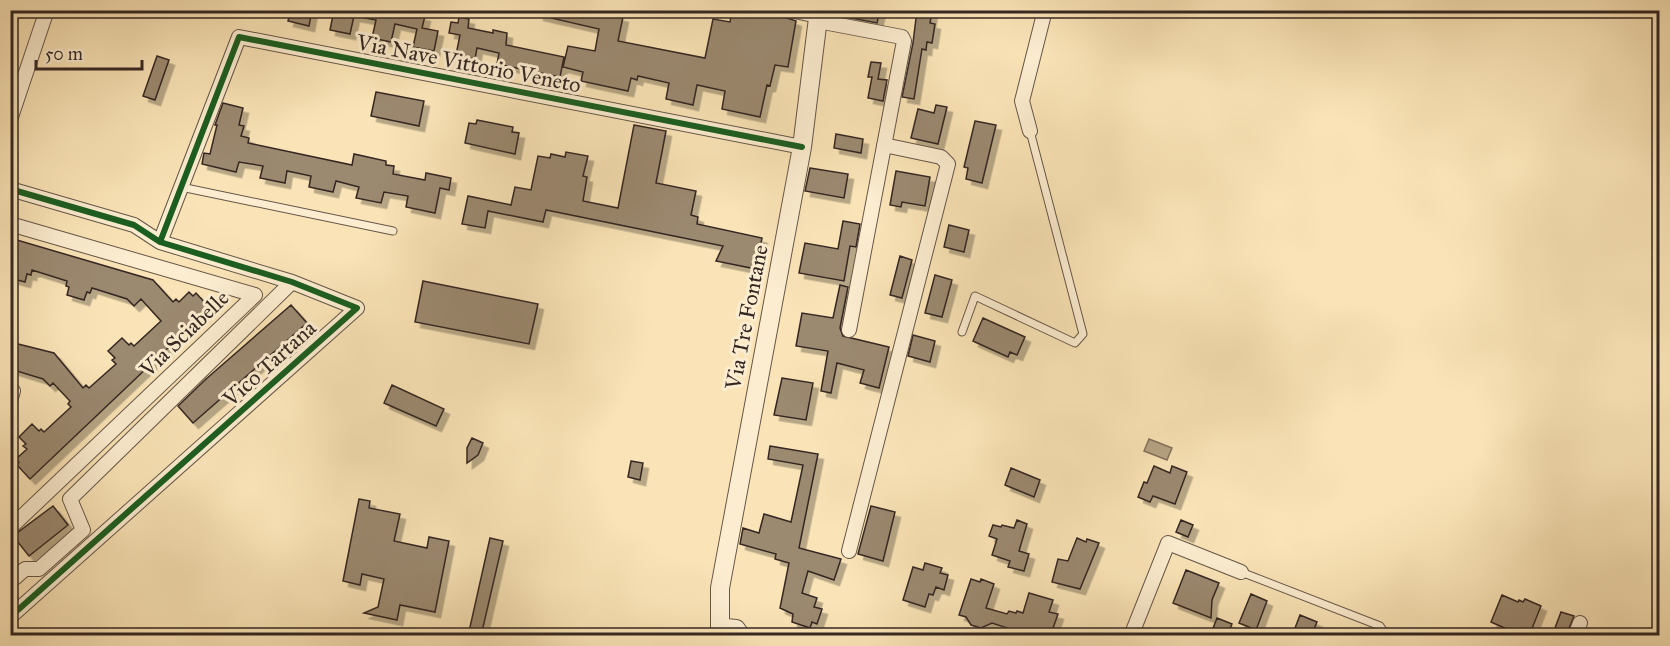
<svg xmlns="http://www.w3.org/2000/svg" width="1670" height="646" font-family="'IM FELL Great Primer',serif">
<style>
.water{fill:#b7a484;stroke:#83725d;stroke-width:1.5}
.building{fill:#9b896f;stroke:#342722;stroke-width:1.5;filter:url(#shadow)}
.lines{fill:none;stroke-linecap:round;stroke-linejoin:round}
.service-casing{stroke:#665647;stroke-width:9}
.minor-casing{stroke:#665647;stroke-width:16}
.tertiary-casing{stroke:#665647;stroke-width:20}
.service{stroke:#fcedd0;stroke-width:7}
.minor{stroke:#fcedd0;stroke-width:14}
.tertiary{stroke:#fcedd0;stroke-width:18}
.cycleway-casing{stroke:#fcedd0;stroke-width:10}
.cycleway{stroke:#1b5e20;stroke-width:6}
.labels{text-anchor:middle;stroke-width:6;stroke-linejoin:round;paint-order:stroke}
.street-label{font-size:22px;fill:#342722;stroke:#fcedd0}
</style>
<defs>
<filter id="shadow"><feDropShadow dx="5.5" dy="5.5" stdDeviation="0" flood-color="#0004"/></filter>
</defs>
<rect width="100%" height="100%" fill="#fae4b7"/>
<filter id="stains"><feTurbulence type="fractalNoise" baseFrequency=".00333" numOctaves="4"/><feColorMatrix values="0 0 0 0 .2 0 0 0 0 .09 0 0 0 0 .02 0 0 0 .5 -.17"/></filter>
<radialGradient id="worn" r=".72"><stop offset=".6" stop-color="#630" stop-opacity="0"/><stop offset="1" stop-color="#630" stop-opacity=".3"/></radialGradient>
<!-- water -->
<path class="water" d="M1149,439L1172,448L1167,460L1144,451Z"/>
<!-- building -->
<path class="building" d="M291,10H312L309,26L288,21Z
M334,10L353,14V10H385L409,16L410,13L425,16L422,28L438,31L434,51L413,47L417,29L395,24L391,42L372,38L376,20L354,16L350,34L330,30Z
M538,10H596L623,17L618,41L705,58L713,19L730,22L732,10H781L784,17L796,21L788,67L775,65L770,86L767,85L760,117L722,109L725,91L697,85L693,105L666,99L669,83L638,76L637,80L631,78L628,91L581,81L583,72L563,67L568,46L595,51L599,29L538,15Z
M830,10H880L877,23L830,14Z
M917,10L932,12L930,23L935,24L932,43L927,42L926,50L922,49L914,99L902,97L913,43Z
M459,17L469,19L468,28L493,33V30L507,33L506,45L564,57L560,77L497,64L499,53L477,48L475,59L456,55L460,35L449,33L451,22L458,23Z
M157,56L169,60L155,100L143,96Z
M871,62L881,63L878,79L887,80L883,101L868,98L872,77H868Z
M376,92L424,101L419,126L371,116Z
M223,103L243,108L239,125L244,126L241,136L249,138L248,143L352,165L354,154L386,161V165L394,166L393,174L425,180L426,173L451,178L449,190L440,188L435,213L406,207L408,196L384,192L381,203L356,198L359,187L336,181L333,192L309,187L311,176L287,171L285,183L260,178L263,166L239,162L236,172L202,164L204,153L210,154L217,125H215Z
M936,105L947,107L938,144L911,138L918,109L934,113Z
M477,120L513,127L512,132L519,133L515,154L465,143L469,123L476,124Z
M975,121L996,125L982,183L966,179L968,168L964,167Z
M634,125L666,131L656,183L696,191L691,215L698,217L697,224L762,238L756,269L716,261L723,246L546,210L543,222L488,211L485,228L462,224L468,196L511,205L515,187L531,190L538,156L550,158L551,154L565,157L566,152L588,156L583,176L587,177L583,201L618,208Z
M836,134L863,139L861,153L834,148Z
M810,168L848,174L844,198L805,191Z
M896,171L930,177L925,206L902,202L901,207L890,205Z
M843,221L860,224L856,247L850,246L844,281L799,273L805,243L838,249Z
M949,225L969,230L964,252L944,247Z
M10,238L153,280L173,302L176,299L179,302L189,292L193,296L196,293L210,308L30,479L17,465L19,462L16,459L27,449L23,446L26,444L19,437L32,424L39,431L41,429L44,432L71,407L68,404L70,401L53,383L50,386L43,379L10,369V342L54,353L83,388L86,385L89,388L116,364L112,360L115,358L108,351L122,338L129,345L131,343L134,346L161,321L141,299L134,306L127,299L92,288L90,293L87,292L84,300L67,295L69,287L66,286L67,281L32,270L31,275L27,274L25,282L10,278Z
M900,256L912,260L902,298L890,295Z
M935,275L952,280L942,317L925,313Z
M423,281L538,304L529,344L415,322Z
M840,285L848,287L840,328L843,336L889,347L879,388L860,383L864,370L837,363L831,393L821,391L828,351L796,346L802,313L833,318Z
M291,305L307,323L193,423L178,406L206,379Z
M983,318L1025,337L1017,355L1010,352L1008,357L973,341Z
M913,335L935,341L930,362L908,356Z
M782,378L813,383L806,420L774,415Z
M392,385L444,409L436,426L384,403Z
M472,438L483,443L478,455L467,463V448Z
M770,446L818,454L799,548L841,559L834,580L808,571L802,593L817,598L814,607L822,609L817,624L812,622L810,628L792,622L793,614L780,608L789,563L775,559L776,554L740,544L743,528L759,533L764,514L791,522L803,465L768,459Z
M631,461L643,463L640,480L628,477Z
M1154,466L1170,473L1172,466L1187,472L1175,504L1153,496L1150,502L1138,497L1144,482L1147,483Z
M1011,468L1040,480L1034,497L1005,485Z
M359,499L370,501L369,508L400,514L394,541L427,548L429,537L449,541L435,612L400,605L397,620L364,613L378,607L384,579L362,574L360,585L343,581Z
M53,506L68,525L29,556L13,536Z
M871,506L895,512L883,561L858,554Z
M1017,520L1027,524L1019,551L1029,554L1024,571L1008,567L1010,561L992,555L997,539L989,536L993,525L1001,527L1002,525L1014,528Z
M1181,520L1193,525L1188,537L1176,532Z
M490,538L503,541L481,636H468Z
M1077,538L1086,542L1087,539L1099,543L1080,589L1052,582L1058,559L1068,561Z
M925,563L942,568L940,573L948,575L944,590L936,587L933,595L929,594L925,607L903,600L913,567L923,570Z
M1186,570L1219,583L1212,600L1211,618L1173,603Z
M971,579L980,582L981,579L994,584L986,608L1007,614L1009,611L1016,613L1017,611L1023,613L1029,593L1053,600L1049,612L1058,614L1052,631L1047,629L1046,636H1032L992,623L981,628L971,625L966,617L959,615Z
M1251,594L1267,601L1256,630L1239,623Z
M1502,595L1518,602L1519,600L1523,602L1525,599L1541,606L1529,636H1523L1491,622Z
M1561,612L1574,616L1566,636H1552Z
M1300,615L1317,622L1311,636H1292Z
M1217,618L1232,624L1227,636H1210Z"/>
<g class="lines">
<!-- service casing -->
<g class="service-casing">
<path id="service" d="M181,187L393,231
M962,332L975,296L1075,343L1083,334L1030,131
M1241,572L1380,626L1387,636"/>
</g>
<!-- minor casing -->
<g class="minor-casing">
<path id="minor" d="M790,10L818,16
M818,21L902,37L904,41L849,330
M10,120L47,10
M1030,131L1022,101L1045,10
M10,189L134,225L160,242L292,282L357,308L10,617
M10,224L255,295L10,528
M160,242L239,37L802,147
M10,390L13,391L10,401
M849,551L948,164L941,157L884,145
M10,582L25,569H39L83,530L70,499L292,282
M1131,636L1168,543L1241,572
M1575,636L1580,623"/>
</g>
<!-- tertiary casing -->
<g class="tertiary-casing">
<path id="tertiary" d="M720,631V588L802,147L819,10
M717,636L726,628L736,629L741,636"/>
</g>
<!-- service -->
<use href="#service" class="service"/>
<!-- minor -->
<use href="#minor" class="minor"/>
<!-- tertiary -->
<use href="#tertiary" class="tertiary"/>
<!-- cycleway casing -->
<g class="cycleway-casing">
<path id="cycleway" d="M10,189L134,225L160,242L292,282L357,308L10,617
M160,242L239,37L802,147"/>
</g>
<!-- cycleway -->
<use href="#cycleway" class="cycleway"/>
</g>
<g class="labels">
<!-- street labels -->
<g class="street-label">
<text transform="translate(469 63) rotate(11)" y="8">Via Nave Vittorio Veneto</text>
<text transform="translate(746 317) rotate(-79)" y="8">Via Tre Fontane</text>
<text transform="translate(184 333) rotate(-44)" y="8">Via Sciabelle</text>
<text transform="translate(269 363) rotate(-42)" y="8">Vico Tartana</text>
</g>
</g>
<!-- margin -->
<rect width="1670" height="646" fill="none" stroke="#fae4b7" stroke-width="36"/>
<rect x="12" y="12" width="1646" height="622" fill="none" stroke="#342722" stroke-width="3"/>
<rect x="18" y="18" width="1634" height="610" fill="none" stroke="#342722" stroke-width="1.5"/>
<!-- scale -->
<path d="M36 60v9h106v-9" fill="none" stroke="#342722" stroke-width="3"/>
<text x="45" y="60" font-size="18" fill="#342722" stroke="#fcedd0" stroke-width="4.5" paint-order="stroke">50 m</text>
<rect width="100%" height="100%" filter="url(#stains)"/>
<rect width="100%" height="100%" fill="url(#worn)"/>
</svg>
